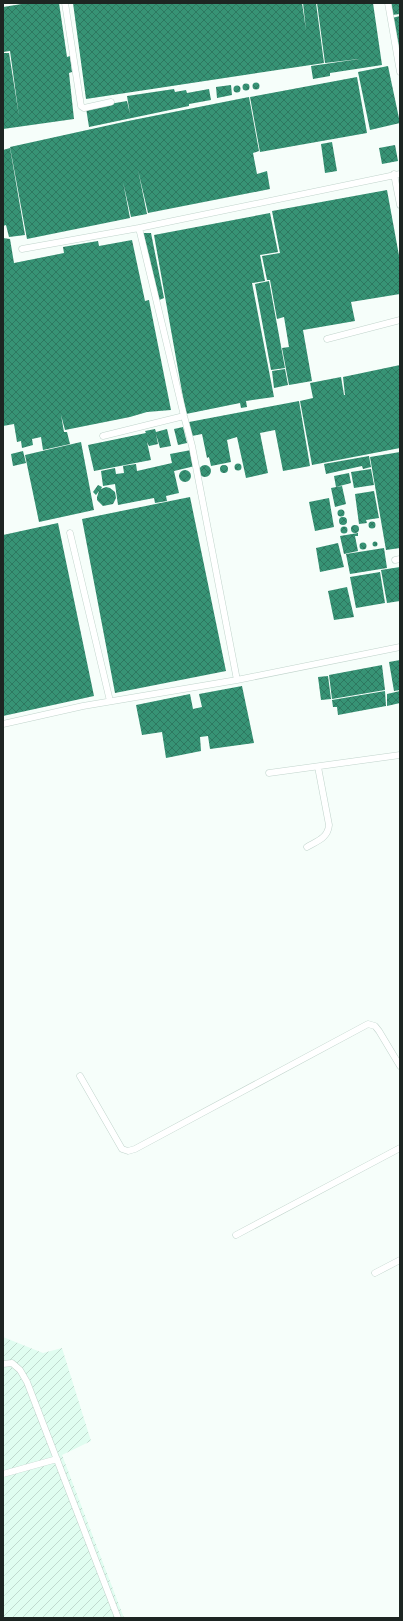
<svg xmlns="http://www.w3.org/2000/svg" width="403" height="1621" font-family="Manrope,sans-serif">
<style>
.industrial{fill:url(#industrial-furrows)}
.building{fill:url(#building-cross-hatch)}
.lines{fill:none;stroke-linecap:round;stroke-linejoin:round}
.lane-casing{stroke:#c1d4cc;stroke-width:7}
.lane{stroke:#fff;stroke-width:6}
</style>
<defs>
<pattern id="industrial-furrows" width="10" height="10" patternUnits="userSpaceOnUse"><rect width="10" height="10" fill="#e0fdf0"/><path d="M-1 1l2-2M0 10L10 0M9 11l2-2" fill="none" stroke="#c0d9ce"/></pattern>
<pattern id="building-cross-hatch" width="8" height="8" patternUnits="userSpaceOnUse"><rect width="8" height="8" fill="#379375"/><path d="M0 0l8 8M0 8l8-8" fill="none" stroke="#2e7860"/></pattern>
</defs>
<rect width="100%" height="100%" fill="#f6fefa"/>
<!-- industrial -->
<path class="industrial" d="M3,1337L43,1353L62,1348L91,1441L62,1455L124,1618H3Z"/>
<!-- building -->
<path class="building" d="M28,3H59L67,57L70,56L72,72L69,73L74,119L3,129V53H9L19,116L10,51L3,52V7Z
M73,3H302L306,30L303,3H316L324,63L86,99Z
M317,3H373L382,65L330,73V76L313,79L311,66L359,59L325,63Z
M390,3H400V14L392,15Z
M400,16V52H399L392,18Z
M388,66L400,123L370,130L358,72Z
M357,77L367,133L260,152L250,97Z
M252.5 86a3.5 3.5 0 1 1 7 0a3.5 3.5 0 1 1-7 0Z
M242.5 87a3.5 3.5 0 1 1 7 0a3.5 3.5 0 1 1-7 0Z
M231,85L232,95L217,98L216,87Z
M233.5 89a3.5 3.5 0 1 1 7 0a3.5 3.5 0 1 1-7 0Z
M174,89L175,92L186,90L187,93L209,89L211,100L189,104V106L89,127L86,108L127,101L130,114L127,96Z
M249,97L259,151L253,153L257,174L267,171L270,189L148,213L138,170L147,214L131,217L123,182L130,218L27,239L10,147L128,121Z
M332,142L337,171L325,173L321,144Z
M395,145L398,161L382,164L379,148Z
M10,148L25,235L9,237L6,225L3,226V150Z
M387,190L400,261V294L351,302L355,321L303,330L312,381L289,385L282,348L289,347L284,317L277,319L270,280H267L262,256L280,253L272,211Z
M270,213L278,252L260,255L265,281L252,283L274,397L246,401L247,407L241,408L240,403L186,414L154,235Z
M142,233H151L164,298L157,301Z
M3,238L10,239L14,263L64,253L63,247L86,243L98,241L99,246L132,240L145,301L149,300L171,410L147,412L130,417L65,430L61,415L64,432H67L70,444L43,450L41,437L32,439L33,445L22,448L21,441L17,442L14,424L3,426Z
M269,281L285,368L271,370L255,284Z
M400,365V448L312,465L300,401L313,398L310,383L341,377L344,395H345L343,377Z
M285,369L288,385L274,388L272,371Z
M299,401L310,466L283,471L275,430L260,433L268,473L246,478L237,437L227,440L231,462L211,466L209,457L207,458L202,434L192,436L189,422Z
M183,427L187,443L178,445L174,429Z
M155,429L156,432L167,429L171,446L160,448L156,434L158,444L149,446L147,442L151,460L94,471L88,445L146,433L145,431Z
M81,442L94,510L39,522L25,455Z
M191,450L195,466L174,471L179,493L166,496L167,501L155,503L154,498L118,505L115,484L103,486L101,471L115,468L116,474L124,473L123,466L136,464L137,471L172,463L170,454Z
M23,451L26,463L13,466L11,454Z
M400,452V548L386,550L370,457Z
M369,456L371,467L363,469L362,466L326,474L324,464Z
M234.5 467a3.5 3.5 0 1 1 7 0a3.5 3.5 0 1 1-7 0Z
M199 471a6 6 0 1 1 12 0a6 6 0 1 1-12 0Z
M220 469a4 4 0 1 1 8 0a4 4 0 1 1-8 0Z
M371,469L374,485L354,488L351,472Z
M179 476a6 6 0 1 1 12 0a6 6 0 1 1-12 0Z
M349,473L351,483L336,487L334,476Z
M98,485L102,487L101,489L106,487L110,488L115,492L116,498L113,504L103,506L97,500V497L99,491L96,495L93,492Z
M342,486L346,504L335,507L331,488Z
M374,491L379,518L366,520L367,523L359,524L355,494Z
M190,497L226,671L115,693L82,519Z
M329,498L334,527L315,531L309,502Z
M337.5 513a3.5 3.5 0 1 1 7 0a3.5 3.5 0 1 1-7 0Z
M339 521a4 4 0 1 1 8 0a4 4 0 1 1-8 0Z
M368.5 525a3.5 3.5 0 1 1 7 0a3.5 3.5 0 1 1-7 0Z
M58,523L94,696L3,716V535Z
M351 529a4 4 0 1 1 8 0a4 4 0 1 1-8 0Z
M340.5 530a3.5 3.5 0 1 1 7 0a3.5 3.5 0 1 1-7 0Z
M358,533V536H355L358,551L344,554L340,536Z
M372.5 544a2.5 2.5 0 1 1 5 0a2.5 2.5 0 1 1-5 0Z
M359.5 546a3.5 3.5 0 1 1 7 0a3.5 3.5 0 1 1-7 0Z
M338,543L344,567L320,572L316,548Z
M384,548L387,568L350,574L346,554Z
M400,567V601L387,603L381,570Z
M380,572L385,603L356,608L350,577Z
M347,587L354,617L334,620L328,591Z
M400,660V690L394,691L389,662Z
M382,665L385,690L332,699L329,675Z
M328,676L331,699L321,700L318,677Z
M242,686L254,743L210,749L208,736L200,737L201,751L166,758L162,732L142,735L136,705L190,694L193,709L202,707L199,694Z
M385,691L386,706L338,715L337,707H333L332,700Z
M400,691V703L387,706V694Z"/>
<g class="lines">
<!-- lane casing -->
<g class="lane-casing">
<path id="lane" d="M65,3L81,106L84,108L111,102
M388,3L400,72
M394,174L400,205
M139,228L184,416L192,446L237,680L400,647
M22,249L139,228L400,174
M327,339L400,320
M103,436L184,416
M70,533L110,701
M395,560L400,559
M3,724L83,706L237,680
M269,773L400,755
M307,847C317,841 328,838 329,825L318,767
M80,1076L122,1149L128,1151L135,1149L368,1024L375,1026L379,1031L400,1066
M236,1235L400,1148
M375,1273L400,1260
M3,1364L12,1363L20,1370L27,1382L118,1618
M3,1474L57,1459"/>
</g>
<!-- lane -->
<use href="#lane" class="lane"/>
</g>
<!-- border -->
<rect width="403" height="1621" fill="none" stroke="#1d2522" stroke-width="8"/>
</svg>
